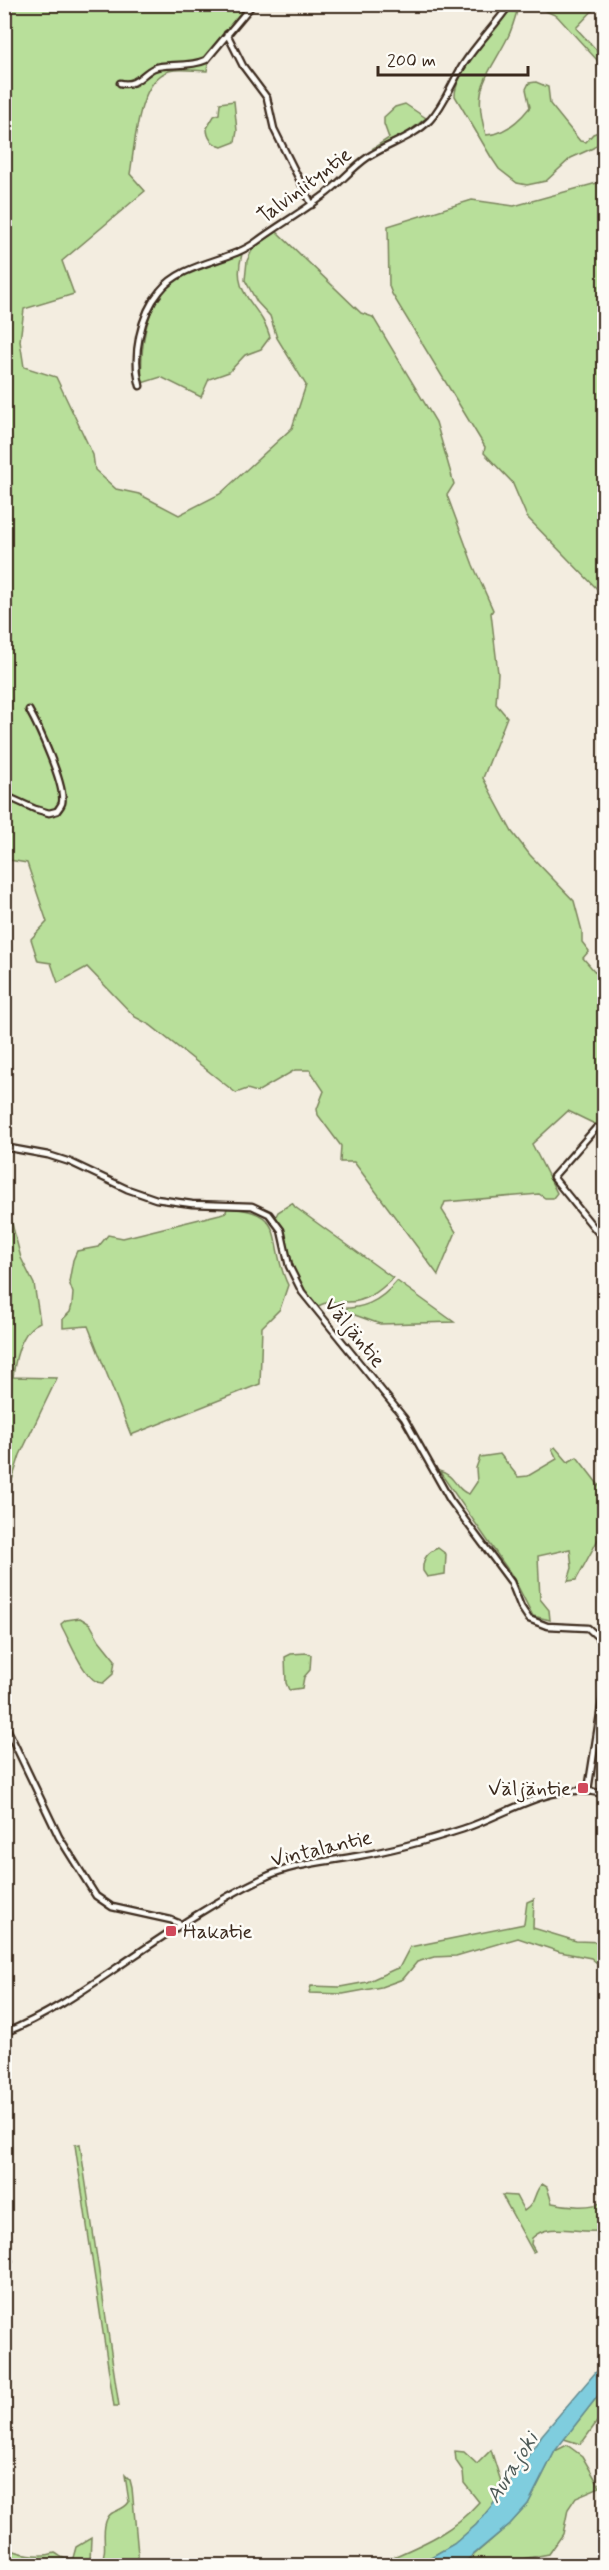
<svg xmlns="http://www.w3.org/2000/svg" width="609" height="2570" font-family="Mynerve,sans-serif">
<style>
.green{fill:#b8df9a;stroke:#7a845c;stroke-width:1.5}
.water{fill:#7fcdde;stroke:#648c91;stroke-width:1.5}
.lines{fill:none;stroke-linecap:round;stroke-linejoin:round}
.minor-casing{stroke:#3b2a1e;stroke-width:9}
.minor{stroke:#fdfcf7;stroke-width:4.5}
.poi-dot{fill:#d1495b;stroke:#fdfcf7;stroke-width:2}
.labels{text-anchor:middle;stroke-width:5;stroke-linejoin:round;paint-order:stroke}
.street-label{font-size:21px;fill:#3b2a1e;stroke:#fdfcf7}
.poi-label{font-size:21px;fill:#3b2a1e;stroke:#fdfcf7;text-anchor:end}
.water-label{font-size:22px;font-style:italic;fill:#4f5b58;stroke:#fdfcf7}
</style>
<rect width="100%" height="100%" fill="#f3ede0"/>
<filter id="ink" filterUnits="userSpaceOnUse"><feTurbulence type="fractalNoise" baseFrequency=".0167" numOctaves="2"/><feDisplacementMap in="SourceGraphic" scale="12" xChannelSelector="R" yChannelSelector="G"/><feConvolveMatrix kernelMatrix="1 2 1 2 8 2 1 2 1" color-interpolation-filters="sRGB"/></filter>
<g filter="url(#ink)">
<!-- green -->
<path class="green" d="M4,5H247L210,50L207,71C195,71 180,68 169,71C137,81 135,146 130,174L145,191L62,261L74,294L24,309L20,341L24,367L56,377L93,455L95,470L116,489L139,494L179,515L220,494L292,428L306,385L277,338L270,316L257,302L245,280L247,261L253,248L277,232L361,313L373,317L436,422L454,484L447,495L473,565L493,610L491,613L498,673L496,704L507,717L483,778L512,832L530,855L574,901L582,931V942L589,951L583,958L604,982V1123L601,1127L568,1111L532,1144L557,1193L553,1198H545L539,1194L445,1202L442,1210L456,1232L438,1275L354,1162H340L341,1146L318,1115L317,1109L324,1091L310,1070H295L257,1092L247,1089L236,1093L150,1025L135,1017L87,967L58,983L51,963L38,961L31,939L47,922L27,863L9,860L4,857Z
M514,5H598L576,28L604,58V75L599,68L598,61L557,16L539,8L519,6C515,16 513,27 508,37C488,77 471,86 486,135C504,134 519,121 530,107L526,89L529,83L536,82L548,87L550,104L580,141L586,142L593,134L604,130V139L593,148L571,158L546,181L527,185L517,183L499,169L491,157L455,96C454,72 498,24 514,5Z
M234,101L237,131L235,142L222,147C212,144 207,138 207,128L214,116L219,114L220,103Z
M405,104L426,118L404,135L372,149L389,138L384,124V117L395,107Z
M604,181V596L527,517L512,482L484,453L485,447L392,294L389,286L388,226L472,200L514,206Z
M242,254C230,297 260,302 270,337L261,349L245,355L229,372L209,379L201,397L161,377L142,383C140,352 144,308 169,285C187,269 219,262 242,254Z
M4,1193L21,1258L34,1284L40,1322C21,1330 15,1359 13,1377L57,1378L20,1455L5,1502Z
M292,1203L295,1207L393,1278C380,1291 365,1303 346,1302C334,1302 329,1301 318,1306C285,1274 295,1249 276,1216L278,1212Z
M227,1208C290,1211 267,1243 288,1285L280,1309L262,1327L260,1384L131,1435L88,1326L63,1328V1319L70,1312L72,1305L73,1293L69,1282L73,1260L77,1251L98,1247L108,1235L123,1238L220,1214L226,1212Z
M397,1281L454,1322L380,1324L335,1308C362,1310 380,1302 397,1281Z
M555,1447L568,1462L577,1457L604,1492V1538L600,1536L576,1580L568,1581L572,1568L570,1549L538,1556L540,1599L549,1610L550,1620L533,1616L513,1577L439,1471C456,1475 455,1490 469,1494L477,1482L476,1468L480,1457L500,1454L518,1477L528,1476L557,1459L552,1449Z
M438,1548L446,1554L445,1574L427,1577L423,1571C422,1559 427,1552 438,1548Z
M80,1618L90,1624L99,1640L115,1660L113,1674L103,1683C86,1685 70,1641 62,1627L61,1624L66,1620Z
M307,1653L311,1655L310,1670L304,1677L302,1688L289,1690L286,1683L285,1657L291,1654Z
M534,1899L533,1928L576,1941L604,1942V1969L591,1958L560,1952L518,1938L456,1956L434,1957L417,1962L403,1979L381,1987L343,1994L309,1993L311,1986L340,1987L367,1982L395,1969L399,1968L410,1947L524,1924L527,1902Z
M80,2144L119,2406H114L75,2145Z
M542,2184L547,2187L552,2203C565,2206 593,2209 604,2201V2230C583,2236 549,2220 532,2238L531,2244L535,2251L533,2252L502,2195L516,2196L524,2211C537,2203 533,2192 542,2184Z
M604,2388V2412L584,2440L580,2444L564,2439Z
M567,2445L582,2456L600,2487L576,2497L568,2509L563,2534L549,2554L517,2560L507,2565L461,2566L510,2524L528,2504L555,2451Z
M491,2450L504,2491L476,2525L454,2544L417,2565L373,2566C415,2547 448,2537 479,2502L464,2483L463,2471L456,2461L455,2451L464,2452L477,2464Z
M125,2475L130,2480L132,2488L139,2565H5V2547C18,2554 40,2558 55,2553C62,2557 64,2561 73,2558L76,2547L91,2538L90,2560L92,2562H101C109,2548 100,2533 107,2519C111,2509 123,2512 129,2502Z"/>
<!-- water -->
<path class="water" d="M604,2365V2388L555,2451L528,2504L510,2524L461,2565H417L454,2544L476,2525L504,2491L542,2435L595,2373Z"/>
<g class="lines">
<!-- minor casing -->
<g class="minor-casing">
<path id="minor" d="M227,34L243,66L267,98L274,129L312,205
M120,83C137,87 141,74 154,68C163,63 189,68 206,60L253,4
M140,386C132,356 140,315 160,291C183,262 229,262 256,242C279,225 304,211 327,193C341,182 353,167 368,157C388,144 412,138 430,120C445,104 451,84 463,65C477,43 495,26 510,4
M4,795L35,809L49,813L57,811C59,808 61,806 62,803C66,786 38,726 29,710
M596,1128L553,1177L604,1240
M4,1147L48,1155L70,1162L127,1189L156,1199L192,1204L252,1206L269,1214L281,1230L289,1266L302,1292L404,1418L450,1500L511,1582L521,1607L529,1619L547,1626L588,1628L601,1640L604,1653
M4,1722L59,1837L96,1896L112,1907L171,1920L183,1925
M588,1790L604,1689
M4,2033C47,2016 84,1990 122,1964C165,1935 213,1902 261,1879C290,1864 326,1862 358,1856C393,1850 429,1840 463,1829C511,1813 552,1780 604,1794
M4,2244L9,2261"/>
</g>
<!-- minor -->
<use href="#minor" class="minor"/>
</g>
</g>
<!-- markers -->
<g class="poi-dot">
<rect x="577" y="1782" width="12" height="12" rx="3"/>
<rect x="165" y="1925" width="12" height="12" rx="3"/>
</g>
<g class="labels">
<!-- street labels -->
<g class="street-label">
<text transform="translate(304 185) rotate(-37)" y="7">Talviniityntie</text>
<text transform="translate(355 1332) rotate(51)" y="7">Väljäntie</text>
<text transform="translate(321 1848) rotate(-13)" y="7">Vintalantie</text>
</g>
<!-- poi labels -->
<g class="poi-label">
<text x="571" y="1795">Väljäntie</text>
<text x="183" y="1938" text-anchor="start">Hakatie</text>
</g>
<!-- water labels -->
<g class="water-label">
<text transform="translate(511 2467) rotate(-58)" y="8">Aurajoki</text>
</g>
</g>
<!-- margin -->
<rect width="609" height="2570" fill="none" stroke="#fdfcf7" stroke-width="24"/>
<rect x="12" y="12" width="585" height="2546" fill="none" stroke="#3b2a1e" stroke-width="2" filter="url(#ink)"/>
<!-- scale -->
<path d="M378 66v9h150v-9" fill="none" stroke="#3b2a1e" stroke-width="3"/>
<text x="387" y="66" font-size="18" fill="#3b2a1e" stroke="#fdfcf7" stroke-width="4.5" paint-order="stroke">200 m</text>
</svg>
